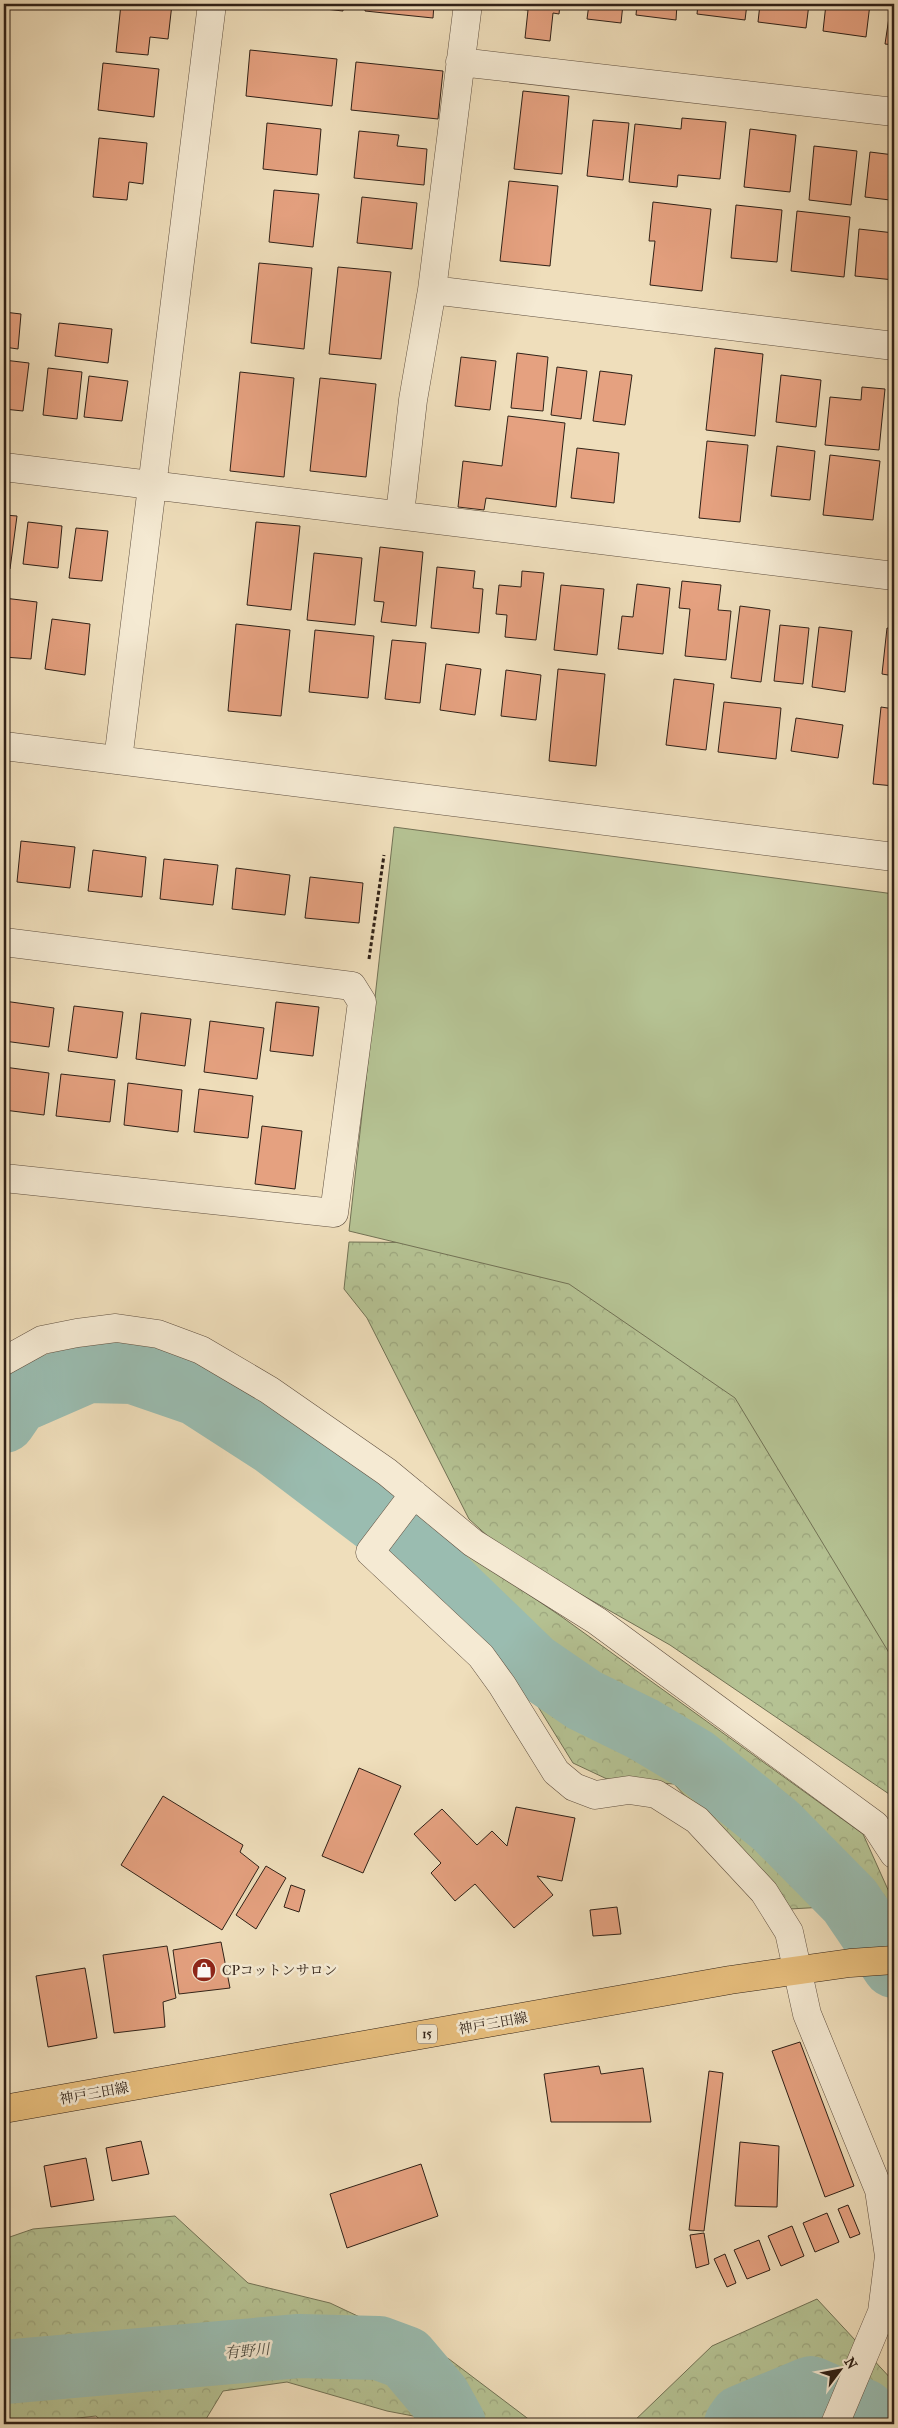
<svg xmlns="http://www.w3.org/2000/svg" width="898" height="2428" font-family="'IM FELL French Canon','Noto Serif JP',serif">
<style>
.forest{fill:url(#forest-crowns);stroke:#727255}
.green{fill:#b5c293;stroke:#727255}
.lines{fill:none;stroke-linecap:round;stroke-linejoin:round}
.river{stroke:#9abcb0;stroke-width:64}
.building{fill:#e5a180;stroke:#302117}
.minor-casing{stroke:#605040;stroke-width:29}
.major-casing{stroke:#302117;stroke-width:29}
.path{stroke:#302117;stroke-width:3;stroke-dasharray:4 2.5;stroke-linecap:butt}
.minor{stroke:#f5ead3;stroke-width:28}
.major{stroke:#e8bf7e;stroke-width:28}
.labels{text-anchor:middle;stroke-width:5;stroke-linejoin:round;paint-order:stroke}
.shield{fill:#f5ead3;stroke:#6b5d4f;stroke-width:1}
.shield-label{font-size:12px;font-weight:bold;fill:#302117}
.poi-label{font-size:14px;fill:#302117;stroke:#f5ead3;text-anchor:start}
.street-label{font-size:14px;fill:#302117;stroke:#f5ead3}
.water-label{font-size:15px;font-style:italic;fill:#505045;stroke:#f5ead3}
</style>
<defs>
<pattern id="forest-crowns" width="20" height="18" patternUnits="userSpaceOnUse" patternTransform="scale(1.25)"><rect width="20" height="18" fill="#b5c293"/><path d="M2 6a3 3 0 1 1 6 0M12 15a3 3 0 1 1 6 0" fill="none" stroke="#9ca67e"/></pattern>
</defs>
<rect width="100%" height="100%" fill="#efdebb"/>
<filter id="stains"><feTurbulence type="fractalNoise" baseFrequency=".004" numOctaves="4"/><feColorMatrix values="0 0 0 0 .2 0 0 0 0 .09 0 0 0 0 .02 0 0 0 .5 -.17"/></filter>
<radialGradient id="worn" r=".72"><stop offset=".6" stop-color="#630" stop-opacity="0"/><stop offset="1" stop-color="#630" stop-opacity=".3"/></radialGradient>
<!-- forest -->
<path class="forest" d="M474,1174L894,1517V1801L889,1794L670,1645L503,1550L469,1519L367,1318L344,1289L349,1242L465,1243Z
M463,1550L562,1617L863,1834L894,1903L790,1909L674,1784L607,1779L573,1763L529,1692L555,1649L474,1577Z
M175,2216L248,2283L330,2303L449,2359L535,2424H431L429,2419L387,2411L287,2382L223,2391L203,2424H105L96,2416L24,2424H4V2239L33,2229Z
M817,2299L894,2382V2424H631L712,2346Z"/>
<!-- green -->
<path class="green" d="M394,827L894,894V1661L735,1398L569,1284L349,1231Z"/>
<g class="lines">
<!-- river -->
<path class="river" d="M4,1421L17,1402L88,1371L133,1372L197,1394L273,1443L413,1549L533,1665L584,1700L643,1729L695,1760L776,1826L850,1901L894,1966
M4,2372L299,2346L379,2348L406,2358L439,2397L454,2424
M736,2424L741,2417L811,2388L864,2411L875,2424"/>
</g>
<!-- building -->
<path class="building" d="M121,4H172L168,39L150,37L148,55L116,52Z
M298,4H343V11L298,6Z
M365,4H434L433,18L365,11Z
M501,4H560L559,14L553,13L550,41L525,38L528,10L501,7Z
M589,4H623L621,23L587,19Z
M637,4H677L676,20L636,15Z
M698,4H747L745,20L697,14Z
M760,4H809L806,28L758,22Z
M826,4H870L866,37L823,31Z
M891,4H894V45L885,44Z
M250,50L337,59L332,106L246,96Z
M356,62L443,71L438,119L351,110Z
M103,63L159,69L154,117L98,110Z
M523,91L569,96L562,174L514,169Z
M682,118L726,122L720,179L678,175L677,187L629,182L635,124L681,129Z
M593,120L629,123L623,180L587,176Z
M267,123L321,129L317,175L263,169Z
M750,129L796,135L790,192L744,187Z
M359,131L399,135L397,146L427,149L424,185L354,178Z
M99,138L147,143L143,184L129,182L127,200L93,197Z
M814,146L857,151L851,205L809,200Z
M870,152L894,155V219L889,218L890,200L865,197Z
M509,181L558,186L550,266L500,261Z
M274,190L319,194L313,247L269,242Z
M362,197L417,203L412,249L357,243Z
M653,202L711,209L702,291L650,285L655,241H649Z
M736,205L782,210L777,262L731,258Z
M797,211L850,217L844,277L791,271Z
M859,229L894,233V280L855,276Z
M259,263L312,268L304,349L251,343Z
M338,267L391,272L381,359L329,354Z
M4,312L21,314L18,349L4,347Z
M59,323L112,329L108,363L55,356Z
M715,348L763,354L755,436L706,430Z
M517,353L548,357L543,411L511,408Z
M461,357L496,361L490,410L455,406Z
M4,360L29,363L23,411L4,409Z
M557,367L587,371L581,419L551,415Z
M48,368L82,372L77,419L43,415Z
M600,371L632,375L625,425L593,421Z
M240,372L294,378L284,477L230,471Z
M781,375L821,380L816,427L776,422Z
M89,376L128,381L122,421L84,417Z
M320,378L376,384L366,477L310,471Z
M862,387L885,389L879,450L825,445L830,397L861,400Z
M508,416L565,423L556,507L486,498L484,510L458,507L463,461L502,466Z
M707,441L748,445L740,522L699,518Z
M777,446L815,451L810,500L771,496Z
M577,448L619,453L614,503L571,498Z
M830,455L880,461L873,520L823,515Z
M4,515L17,516L10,569L4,568Z
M28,522L62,526L58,568L23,564Z
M256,522L300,526L291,610L247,605Z
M76,528L108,531L102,581L69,578Z
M380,547L423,552L416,626L381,622L384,602L374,601Z
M314,553L362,558L355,625L307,620Z
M437,567L475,571L473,588L483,589L479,633L431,628Z
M522,571L544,573L536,640L505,637L507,615L496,614L499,585L521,587Z
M682,581L721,585L718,610L731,611L726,660L685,656L690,609L679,608Z
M637,584L670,588L663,654L618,649L622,616L633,617Z
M561,585L604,589L597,655L554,650Z
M4,598L37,602L31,659L4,657Z
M740,606L770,610L761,682L731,678Z
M52,619L90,624L85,675L45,669Z
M236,624L290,630L281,716L228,711Z
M780,625L809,628L803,684L774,681Z
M819,627L852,631L845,692L812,687Z
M887,628L894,629V676L882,674Z
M315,630L374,636L368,698L309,692Z
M392,640L426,643L420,703L385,699Z
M446,664L481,669L475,715L440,710Z
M558,669L605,674L596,766L549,761Z
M506,670L541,675L536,720L501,716Z
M674,679L714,684L706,750L666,745Z
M724,702L781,708L776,759L718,752Z
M881,707L894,709V786L873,784Z
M796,718L843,725L838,758L791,751Z
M21,841L75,847L70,888L17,882Z
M93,850L146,857L142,897L88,891Z
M164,859L218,865L213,905L160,899Z
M236,868L290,875L285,915L232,909Z
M310,877L363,883L359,923L305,918Z
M4,1001L54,1008L49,1047L4,1041Z
M276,1002L319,1007L313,1056L270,1051Z
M74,1006L123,1012L117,1058L68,1051Z
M141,1013L191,1019L185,1066L136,1059Z
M210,1021L264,1028L257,1079L204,1072Z
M4,1067L49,1073L44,1115L4,1110Z
M61,1074L115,1080L110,1122L56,1116Z
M128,1083L182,1090L178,1132L124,1125Z
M199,1089L253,1096L248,1138L194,1132Z
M262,1126L302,1131L295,1189L255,1184Z
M359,1768L401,1786L363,1873L322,1856Z
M163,1796L243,1845L240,1852L259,1867L222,1930L121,1865Z
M516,1807L575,1818L562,1881L537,1876L553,1895L514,1928L475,1884L455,1901L431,1873L441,1863L414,1834L442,1809L477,1845L492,1831L507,1846Z
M266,1866L286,1878L256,1929L236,1915Z
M291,1885L305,1890L299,1912L284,1907Z
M617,1907L621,1934L593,1936L590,1910Z
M221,1942L230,1988L179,1994L173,1950Z
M167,1946L176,1998L163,2002L165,2027L114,2033L103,1955Z
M85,1968L97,2038L48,2047L36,1976Z
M800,2042L854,2186L825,2197L772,2051Z
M599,2066L601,2074L643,2068L651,2122H551L544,2074Z
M709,2071L723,2073L704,2231L689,2230Z
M141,2141L149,2174L112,2181L106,2148Z
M740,2142L779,2146L777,2207L735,2206Z
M86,2158L94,2200L51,2207L44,2166Z
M421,2164L438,2216L347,2248L330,2194Z
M848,2205L860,2234L850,2238L838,2209Z
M827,2213L839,2242L815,2252L803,2223Z
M792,2226L804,2256L781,2266L768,2236Z
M704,2233L709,2264L696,2268L690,2235Z
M759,2240L770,2270L747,2279L734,2250Z
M725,2254L736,2283L727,2287L714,2259Z"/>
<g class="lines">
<!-- minor casing -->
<g class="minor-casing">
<path id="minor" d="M460,62L894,112
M432,290L894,346
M4,467L894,576
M400,514L413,400L432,290L468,4
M4,746L894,857
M118,760L212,4
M4,942L352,986L362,1002L334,1213L4,1178
M4,1361L42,1340L77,1333L116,1328L158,1334L201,1350L269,1390L387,1472L473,1543L597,1621L875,1825L894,1854
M414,1494L370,1552L481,1656L502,1685L556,1772L574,1787L595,1795L629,1790L656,1794L697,1820L764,1892L789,1932L807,2014L879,2190L889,2256L882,2312L835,2424"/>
</g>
<!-- major casing -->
<g class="major-casing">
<path id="major" d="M4,2109L730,1980L850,1963L894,1960"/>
</g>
<!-- path -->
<path class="path" d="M4,822L6,807
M369,959L384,855"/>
<!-- minor -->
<use href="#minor" class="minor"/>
<!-- major -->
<use href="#major" class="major"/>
</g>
<!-- icons -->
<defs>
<g id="shop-disc" transform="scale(1.25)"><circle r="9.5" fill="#8f2418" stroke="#f5ead3"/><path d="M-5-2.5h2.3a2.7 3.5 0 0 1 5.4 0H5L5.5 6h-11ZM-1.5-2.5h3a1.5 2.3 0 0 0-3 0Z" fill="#fff"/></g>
</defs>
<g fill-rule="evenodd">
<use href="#shop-disc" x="204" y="1970"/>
</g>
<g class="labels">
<!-- shield labels -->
<rect class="shield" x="417" y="2024.5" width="20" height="19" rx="4"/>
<g class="shield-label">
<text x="427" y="2038">15</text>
</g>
<!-- poi labels -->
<g class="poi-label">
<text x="222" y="1975">CPコットンサロン</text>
</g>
<!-- street labels -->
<g class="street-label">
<text transform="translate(493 2023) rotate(-10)" y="5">神戸三田線</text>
<text transform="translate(94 2093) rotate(-10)" y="5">神戸三田線</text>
</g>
<!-- water labels -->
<g class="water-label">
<text transform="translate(247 2351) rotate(-5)" y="5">有野川</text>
</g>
</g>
<!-- margin -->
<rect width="898" height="2428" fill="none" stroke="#efdebb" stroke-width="20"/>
<rect x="5" y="5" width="888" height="2418" fill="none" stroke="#302117" stroke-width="2.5"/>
<rect x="10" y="10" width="878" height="2408" fill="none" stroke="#302117"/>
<!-- north arrow -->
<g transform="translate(840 2370) rotate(58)" stroke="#f5ead3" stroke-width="4" paint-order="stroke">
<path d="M0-4L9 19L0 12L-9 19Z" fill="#302117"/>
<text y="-8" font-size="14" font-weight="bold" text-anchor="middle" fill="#302117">N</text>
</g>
<rect width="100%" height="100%" filter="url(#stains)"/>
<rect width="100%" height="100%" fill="url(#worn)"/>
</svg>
